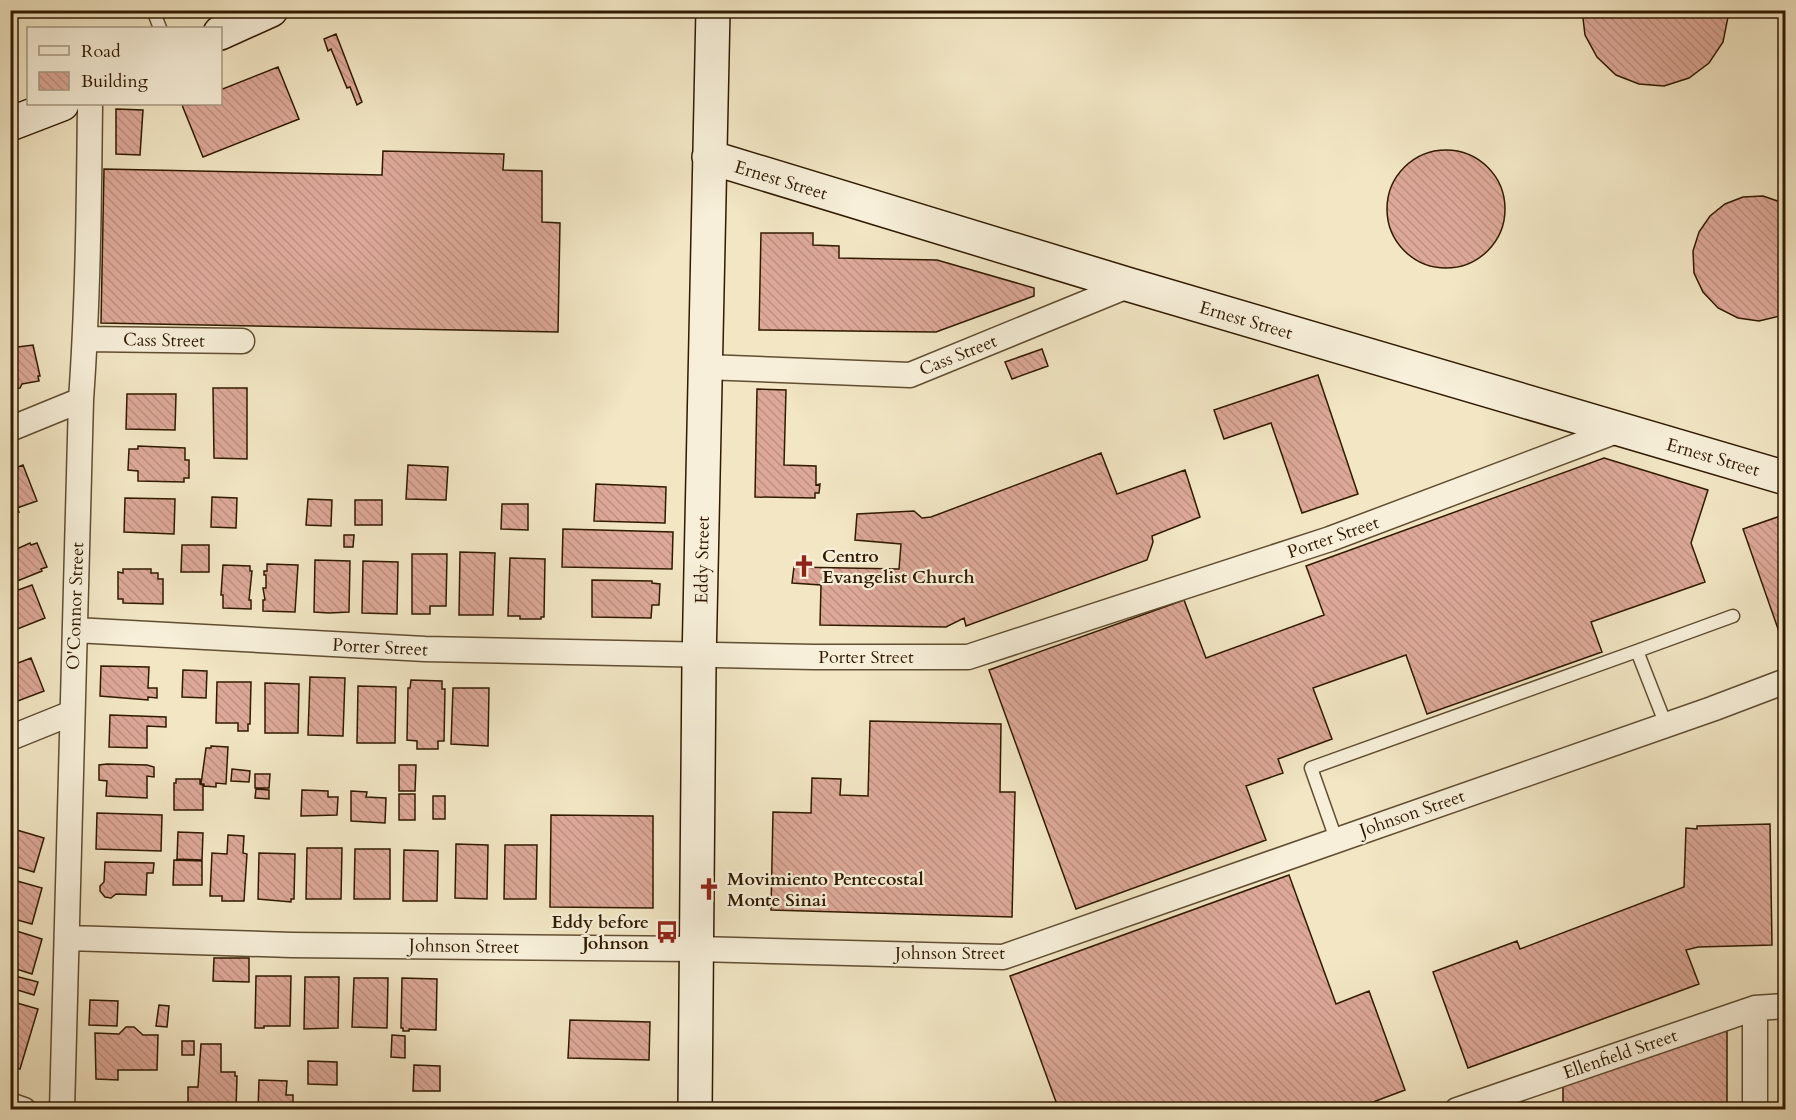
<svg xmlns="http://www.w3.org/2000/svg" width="1796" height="1120" font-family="Cardo,serif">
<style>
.building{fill:url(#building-back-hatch);stroke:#301a00;stroke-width:1.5}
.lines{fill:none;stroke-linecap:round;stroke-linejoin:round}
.lane-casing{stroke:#604d31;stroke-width:15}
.street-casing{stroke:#604d31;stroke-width:27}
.secondary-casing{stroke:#301a00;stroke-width:36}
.lane{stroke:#f7efd9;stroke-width:12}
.street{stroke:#f7efd9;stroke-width:24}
.secondary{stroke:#f7efd9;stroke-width:33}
.labels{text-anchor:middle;stroke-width:4.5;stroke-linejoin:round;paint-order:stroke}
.street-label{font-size:18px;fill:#301a00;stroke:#f7efd9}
.poi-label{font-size:18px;font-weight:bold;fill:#301a00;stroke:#f7efd9;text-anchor:start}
</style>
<defs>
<pattern id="building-back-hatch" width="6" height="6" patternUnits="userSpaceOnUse" patternTransform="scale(1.5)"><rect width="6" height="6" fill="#dda898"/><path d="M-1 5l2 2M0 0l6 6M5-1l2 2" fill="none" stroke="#be9081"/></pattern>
</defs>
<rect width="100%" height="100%" fill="#f2e6c4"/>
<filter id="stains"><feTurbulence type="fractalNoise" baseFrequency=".00333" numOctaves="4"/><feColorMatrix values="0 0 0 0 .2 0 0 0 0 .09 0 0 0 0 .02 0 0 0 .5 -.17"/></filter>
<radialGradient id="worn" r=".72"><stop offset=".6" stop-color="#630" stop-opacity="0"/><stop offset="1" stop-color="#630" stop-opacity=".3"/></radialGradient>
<!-- building -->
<path class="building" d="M1582,10H1728V17L1723,42L1709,63L1689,78L1664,86L1639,84L1616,75L1597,57L1585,35Z
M336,34L362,102L357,105L350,87L347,88L331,49L328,51L324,39Z
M278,67L299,119L203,157L182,105L220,104V90Z
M116,109L143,110L140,155L116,154Z
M1387 209a59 59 0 1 1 118 0a59 59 0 1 1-118 0Z
M383,151L504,154L503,170L542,171V222L560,223L558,332L101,323L104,169L382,175Z
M1763,196L1786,204V312L1780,316L1759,321L1738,318L1718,308L1703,292L1694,273L1693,251L1699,232L1710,216L1725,204L1743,197Z
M761,233H813V245L839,246V258L937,260L1034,288V296L936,332L759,330Z
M33,345L40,376H38L39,381L22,384L20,388L12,389L10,388V348Z
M1042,349L1048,366L1012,379L1005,362Z
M1318,375L1358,494L1302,513L1271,423L1224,439L1214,410Z
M213,388H247V459L214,458Z
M757,389L786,390L784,465L816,466V485L820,484L819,493H815V498L755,497Z
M127,394H176L175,430L126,429Z
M138,446L185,448V460H189V478H184V482L138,481V471L128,470L129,449H138Z
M1101,453L1117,494L1185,470L1200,517L1152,536L1153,542L1147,560L966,626L964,618L946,627L820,625L821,585L792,583L794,567L899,569L901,544L855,540L857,514L914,511L922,518L931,517Z
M1604,458L1708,490L1691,543L1705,582L1591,622L1602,652L1427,714L1406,655L1313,688L1332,739L1278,759L1283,773L1246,786L1266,840L1076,909L989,670L1184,600L1206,658L1324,615L1306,566Z
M23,465L37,501L17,508L19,512L12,515L10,470Z
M408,465L448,467L446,500L406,499Z
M596,484L666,487L665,523L594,521Z
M212,497L237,498L236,528L211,527Z
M125,498L175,499L174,534L124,532Z
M308,499L332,500L331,526L306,525Z
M355,500H382V525H355Z
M502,504H528V530L501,529Z
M1786,514V642L1783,643L1743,529Z
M563,529L673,532L672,569L562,567Z
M344,535H354L353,547H344Z
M30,543L31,545L37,543L47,567L41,569L42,571L10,584V552Z
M182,545H209V572H181Z
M460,552L495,553L493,615H459Z
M412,554H447L446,606H430V614H412Z
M510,558L545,559L544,617H541V619H520V616H508Z
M315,560L350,561L349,612L329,613L314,612Z
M363,561L398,562L397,614L362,613Z
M267,564L298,565L295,612L263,611V600H265L263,588H266V575H264V571H267Z
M223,565L250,566V571H252L249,600H251V609L223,608V595H221Z
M123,569H151V573H158V579H163V604L123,603V599H118V572L123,573Z
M592,580L652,581V583L660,584L659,605H652L651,618L592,617Z
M32,585L45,618L10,632V593Z
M31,658L44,691L10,704V666Z
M101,666L149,667L148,688H157V698L148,697V700L100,696Z
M183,670L207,671L206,698L182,697Z
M310,677L345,678L343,736L308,735Z
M411,680L442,681V689H445L444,741H438V749H417V741L407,740L408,688H410Z
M217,682H251L250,724H248V731H238V723H216Z
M265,683L299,684L298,733H265Z
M358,686L396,687L395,743H357Z
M453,688H489L488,746L451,744Z
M110,715L166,717V727L147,726V748L109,747Z
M870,721L1001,724L1000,792H1015L1012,917L771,910L773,812L811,813L812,778L841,779L840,795L868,796Z
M211,746L228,747L226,784L216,783V787L204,786V784H201L206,748H211Z
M107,764L147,765L154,767V777L147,776V798L106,796L107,781L99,780V765Z
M399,765H416L415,791H399Z
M232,769L250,771L249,782L231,781Z
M255,774H270L269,788H255Z
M176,779H200V784L203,785V810H174V783H176Z
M256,789L269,790V799L255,798Z
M302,790L328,791V797H338L337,815L301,816Z
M351,791L367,792L366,797L386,798L385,823L351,821Z
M399,794H415V820H399Z
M433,796H445V819H433Z
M97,813L162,815L161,851L96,849Z
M551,815L653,816V908L550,907Z
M1770,824L1772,945L1698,947L1686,950L1699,984L1468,1068L1433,972L1517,941L1520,949L1684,887L1686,828L1697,829V826Z
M10,828L44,838L34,872L10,865Z
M178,832L203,833L202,860L177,859Z
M228,835L244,836L243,853L247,854L244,901H222V896H210L212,853L227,854Z
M456,844L488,845L487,899L455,898Z
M505,845H537L536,899H504Z
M307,848H342L341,899H306Z
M355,849H390V899H354Z
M404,850L438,851L437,901H403Z
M259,853L295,854L294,899H291V902L258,899Z
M174,860L202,861V885H173Z
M105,862L154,863L153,873H147L146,895L116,894L111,898L105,897L100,891V886L104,882Z
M1289,875L1336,1004L1369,991L1405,1090L1352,1110H1059L1010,976Z
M10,879L42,888L32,924L10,918Z
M10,929L42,939L32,974L10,967Z
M214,958H249V982L213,981Z
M15,976L38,982L34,995L11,988Z
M256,976H291L290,1026H264V1028H255Z
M305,977H339L338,1028L304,1029Z
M354,978H388L387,1028L352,1027Z
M402,978L437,979L436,1030L409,1029V1031H403V1028H401Z
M90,1000L118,1001L117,1026L89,1025Z
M10,1001L38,1009L20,1069L10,1066Z
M159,1005L169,1006L167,1027L156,1026Z
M570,1020L650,1022L649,1060L568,1058Z
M126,1027H134L143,1035H158L157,1070H118V1080L96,1079L95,1033L119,1034Z
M1727,1027V1110H1563V1081Z
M392,1035L405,1036V1058L391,1057Z
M182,1041H194V1055H182Z
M201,1044H221V1072H235V1076H237L236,1110H198V1107H188V1087H198Z
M308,1061L337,1062V1085L308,1084Z
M414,1065L440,1066V1091H413Z
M259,1080L287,1081L286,1095H293V1110H258Z"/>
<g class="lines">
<!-- lane casing -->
<g class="lane-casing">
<path id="lane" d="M153,10L160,28
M1666,725L1637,651L1733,616
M1336,839L1311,768L1637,651"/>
</g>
<!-- street casing -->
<g class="street-casing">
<path id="street" d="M85,339L242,341
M704,367L910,375L1130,285
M10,429L81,400
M75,630L425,649L815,657H968L1330,539L1619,430
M10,738L72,713
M68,938L292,945L697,949L1003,957L1712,709L1786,681
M10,1105L24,1110
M62,1110L81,400C88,301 89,202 90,104
M1457,1110L1755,1008L1786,1006
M1755,1110V1008"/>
</g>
<!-- secondary casing -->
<g class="secondary-casing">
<path id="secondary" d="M220,33L271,10
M10,124L62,104
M709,157L1130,285L1786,478
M695,1110L699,663L713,10"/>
</g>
<!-- lane -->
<use href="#lane" class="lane"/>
<!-- street -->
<use href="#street" class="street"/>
<!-- secondary -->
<use href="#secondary" class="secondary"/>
</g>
<!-- icons -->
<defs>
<g id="church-bare" transform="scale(1.8)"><path d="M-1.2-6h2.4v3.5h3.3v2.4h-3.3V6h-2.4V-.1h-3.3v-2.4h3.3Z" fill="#8f2418" stroke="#f7efd9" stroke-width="2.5" paint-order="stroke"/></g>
<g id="bus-bare" transform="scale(1.8)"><path d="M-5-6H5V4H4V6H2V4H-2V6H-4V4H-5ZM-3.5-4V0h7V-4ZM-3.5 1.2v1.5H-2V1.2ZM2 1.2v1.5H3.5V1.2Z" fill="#8f2418" stroke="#f7efd9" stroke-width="2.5" paint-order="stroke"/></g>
</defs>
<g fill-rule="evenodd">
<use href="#church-bare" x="804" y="566"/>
<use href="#church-bare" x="709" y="889"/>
<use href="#bus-bare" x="667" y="932"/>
</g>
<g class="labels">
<!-- street labels -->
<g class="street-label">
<text transform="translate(781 180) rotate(17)" y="6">Ernest Street</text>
<text transform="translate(1246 320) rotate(16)" y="6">Ernest Street</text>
<text transform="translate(164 340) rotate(1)" y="6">Cass Street</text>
<text transform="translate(958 355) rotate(-22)" y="6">Cass Street</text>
<text transform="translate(1713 457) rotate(16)" y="6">Ernest Street</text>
<text transform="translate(1333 537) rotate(-19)" y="6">Porter Street</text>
<text transform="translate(702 560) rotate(-89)" y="6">Eddy Street</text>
<text transform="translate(75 606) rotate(-88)" y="6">O'Connor Street</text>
<text transform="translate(380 647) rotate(3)" y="6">Porter Street</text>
<text x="866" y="663">Porter Street</text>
<text transform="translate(1412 813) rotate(-19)" y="6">Johnson Street</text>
<text transform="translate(464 946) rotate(1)" y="6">Johnson Street</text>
<text x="950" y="959">Johnson Street</text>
<text transform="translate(1620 1054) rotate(-19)" y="6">Ellenfield Street</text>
</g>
<!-- poi labels -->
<g class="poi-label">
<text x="822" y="562">Centro<tspan x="822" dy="21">Evangelist Church</tspan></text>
<text x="727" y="885">Movimiento Pentecostal<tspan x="727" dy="21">Monte Sinai</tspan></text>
<text x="649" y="928" text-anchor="end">Eddy before<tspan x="649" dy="21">Johnson</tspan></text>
</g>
</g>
<!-- margin -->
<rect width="1796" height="1120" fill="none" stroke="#f2e6c4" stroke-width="36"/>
<rect x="12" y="12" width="1772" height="1096" fill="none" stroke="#301a00" stroke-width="3"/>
<rect x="18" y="18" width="1760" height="1084" fill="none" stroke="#301a00" stroke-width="1.5"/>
<!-- legend -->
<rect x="27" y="27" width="195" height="78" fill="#f7efd9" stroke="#a79a82" stroke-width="1.5"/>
<rect x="39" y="46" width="30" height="9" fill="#f7efd9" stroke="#a79a82" stroke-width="1.5"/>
<text x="81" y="57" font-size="18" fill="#301a00">Road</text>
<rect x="39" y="72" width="30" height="18" fill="url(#building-back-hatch)" stroke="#a79a82" stroke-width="1.5"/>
<text x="81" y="87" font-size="18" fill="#301a00">Building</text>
<rect width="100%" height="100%" filter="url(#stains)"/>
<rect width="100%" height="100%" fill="url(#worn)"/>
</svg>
